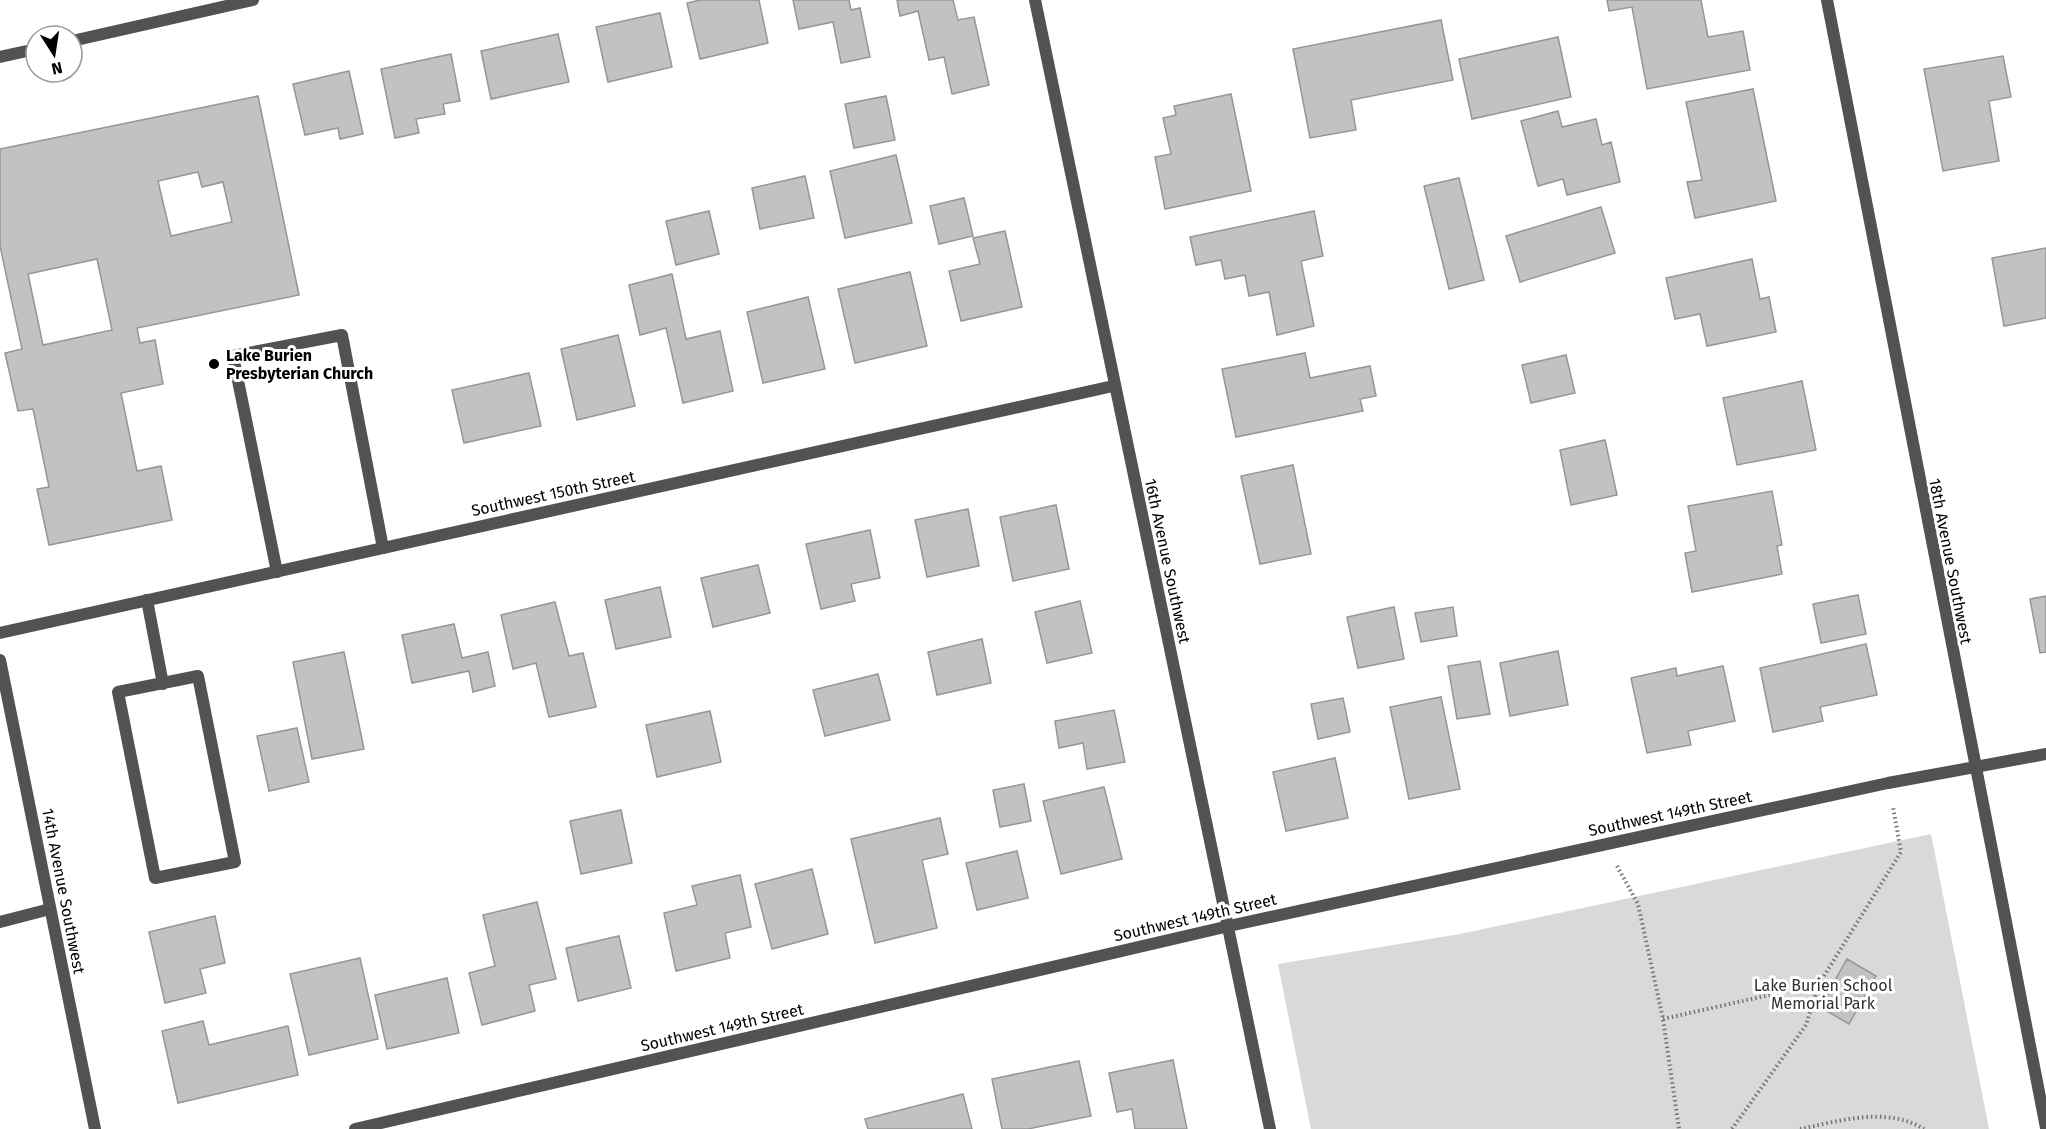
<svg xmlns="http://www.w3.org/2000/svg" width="2046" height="1129" font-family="'Fira Sans',sans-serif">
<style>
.green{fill:#d9d9d9}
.building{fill:#c2c2c2;stroke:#969696;stroke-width:1.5;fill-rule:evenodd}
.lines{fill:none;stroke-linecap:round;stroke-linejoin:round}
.path{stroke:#747474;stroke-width:4;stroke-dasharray:1.5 3;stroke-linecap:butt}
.service{stroke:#525252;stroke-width:12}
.minor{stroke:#525252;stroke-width:12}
.poi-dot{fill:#000;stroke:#fff;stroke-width:2}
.labels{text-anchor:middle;stroke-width:6;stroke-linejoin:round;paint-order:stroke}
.poi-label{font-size:16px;font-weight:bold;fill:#000;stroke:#fff;text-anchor:start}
.street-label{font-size:16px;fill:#000;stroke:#fff}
.park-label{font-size:16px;fill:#303030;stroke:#fff}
</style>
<rect width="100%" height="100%" fill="#fff"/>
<!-- green -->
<path class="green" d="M1931,834L1989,1129H1311L1278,964L1460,934Z"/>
<!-- building -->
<path class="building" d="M700,0H759L768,43L700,59L687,3Z
M793,0H849L851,10L860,8L870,57L841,63L833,22L799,29Z
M897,0H953L958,20L974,17L989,85L952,94L944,57L929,60L918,11L900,16Z
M1607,0H1701L1708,37L1743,31L1750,70L1647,89L1632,7L1609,11Z
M660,13L672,67L608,82L596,27Z
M1441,20L1453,80L1351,100L1356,130L1310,138L1293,49Z
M558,34L569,82L491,99L481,51Z
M1558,37L1571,97L1472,119L1459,59Z
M451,54L460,101L443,104L445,114L416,119L419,133L395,138L381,69Z
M2003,56L2011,97L1989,101L1999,161L1943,171L1924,69Z
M349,71L363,134L340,139L338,128L305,135L293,84Z
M1753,89L1776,201L1695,218L1687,182L1702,180L1686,102Z
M1231,94L1251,191L1165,209L1155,157L1171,154L1163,118L1176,115L1174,106Z
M258,96L299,295L137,328L140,343L155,340L163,384L121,393L137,471L161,466L172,520L49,545L37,489L49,487L33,409L18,411L5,353L22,349L0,246V149ZM198,172L202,187L223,182L232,222L171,236L158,181ZM97,259L112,330L43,345L28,274Z
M886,96L895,140L854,148L845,104Z
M1558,111L1562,127L1596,119L1602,145L1611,142L1620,182L1567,195L1563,179L1538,186L1521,121Z
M896,155L912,223L845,238L830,171Z
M805,176L814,218L760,229L752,188Z
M1459,178L1484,280L1449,289L1424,186Z
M964,198L973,236L939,244L930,206Z
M1601,207L1615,253L1520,282L1506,236Z
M709,211L719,254L676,265L666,221Z
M1314,211L1323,256L1301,261L1314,326L1277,335L1269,292L1249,296L1245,275L1225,279L1221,260L1196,265L1190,237Z
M1005,231L1022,307L961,321L949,271L980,264L973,238Z
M2046,248V318L2004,326L1992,258Z
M1752,259L1760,299L1769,297L1776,332L1707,346L1700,314L1675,319L1666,278Z
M910,272L927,346L855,363L838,289Z
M672,274L686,339L720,331L733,391L683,403L666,328L640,335L629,285Z
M808,297L825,369L763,383L747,312Z
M618,335L635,406L577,420L561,349Z
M1305,353L1310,378L1370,366L1376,396L1360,399L1363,411L1236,437L1222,369Z
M1566,355L1575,393L1531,403L1522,365Z
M529,373L541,426L464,443L452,390Z
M1802,381L1816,450L1737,465L1723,398Z
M1605,440L1617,495L1571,505L1560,450Z
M1293,465L1311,554L1260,564L1241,476Z
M1772,491L1782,545L1777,546L1782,574L1692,592L1685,553L1696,551L1688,506Z
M1056,505L1069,569L1013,581L1000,517Z
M968,509L979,566L927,577L915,520Z
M870,530L880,578L851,584L855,601L821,609L806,544Z
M758,565L770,613L713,627L701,578Z
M660,587L671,637L616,649L605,600Z
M1858,595L1866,634L1821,643L1813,604Z
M2046,596V652L2040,653L2030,599Z
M1080,601L1092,653L1047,663L1035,612Z
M555,602L569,656L583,653L596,707L549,717L536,663L513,669L501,615Z
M1394,607L1404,659L1358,668L1347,617Z
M1453,607L1457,636L1421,642L1415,613Z
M454,624L462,658L488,652L495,686L473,692L469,671L412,683L402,635Z
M982,639L991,683L937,695L928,652Z
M1866,644L1877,695L1820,707L1823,721L1773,732L1760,668Z
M1558,651L1568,705L1510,716L1500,663Z
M344,652L364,749L312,759L293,662Z
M1480,661L1490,714L1457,719L1448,666Z
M1723,666L1735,721L1688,731L1691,745L1647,753L1631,678L1676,668L1677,676Z
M878,674L890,720L825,736L813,690Z
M1441,697L1460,789L1409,799L1390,707Z
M1343,698L1350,732L1318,739L1311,704Z
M1114,710L1125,762L1087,769L1083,743L1059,748L1055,721Z
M710,711L721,762L657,777L646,725Z
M297,728L309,782L269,791L257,736Z
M1335,758L1348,818L1286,831L1273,772Z
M1024,784L1031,821L1000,827L993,790Z
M1104,787L1122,859L1061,874L1043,801Z
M621,810L632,863L581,874L570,821Z
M940,818L948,854L922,860L937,928L875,943L851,839Z
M1017,851L1028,898L977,910L966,863Z
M812,869L828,934L772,949L755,884Z
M740,875L751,927L725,933L730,958L676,971L664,913L697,905L692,886Z
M537,902L556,979L529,985L535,1011L482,1025L469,973L495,966L483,915Z
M215,916L225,963L200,969L206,993L165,1003L149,932Z
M619,936L631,988L578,1001L566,948Z
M360,958L378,1039L309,1055L290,974Z
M1847,959L1876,976L1849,1024L1820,1007Z
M447,978L459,1033L387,1049L375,995Z
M203,1021L209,1045L288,1026L298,1075L178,1103L162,1031Z
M1173,1060L1187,1129H1135L1132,1109L1117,1112L1109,1073Z
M1079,1061L1091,1116L1028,1129H1002L992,1079Z
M963,1094L972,1129H868L865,1119Z"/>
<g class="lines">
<!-- path -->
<path class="path" d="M1617,866L1638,904L1663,1019L1679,1129
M1663,1019L1818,984
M1732,1129L1806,1025L1819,984L1901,852L1893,807
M1800,1129C1840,1121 1886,1106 1924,1129"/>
<!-- service -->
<path class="service" d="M277,572L233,356L342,335L383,548
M147,600L163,684
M198,676L235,862L155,878L118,692Z
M0,922L50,909"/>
<!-- minor -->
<path class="minor" d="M1035,0L1270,1129
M1827,0L2046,1128
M72,41L253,0
M0,57L36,49
M0,633L1113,386
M0,660L95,1129
M355,1129L1229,926L1888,783L2046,754"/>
</g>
<!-- markers -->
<circle class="poi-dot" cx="214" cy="364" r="6"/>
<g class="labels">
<!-- poi labels -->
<g class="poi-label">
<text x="226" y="361">Lake Burien<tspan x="226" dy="18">Presbyterian Church</tspan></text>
</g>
<!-- street labels -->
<g class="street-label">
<text transform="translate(553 493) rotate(-12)" y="6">Southwest 150th Street</text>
<text transform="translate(1168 561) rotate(78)" y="6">16th Avenue Southwest</text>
<text transform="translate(1951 561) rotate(79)" y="6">18th Avenue Southwest</text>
<text transform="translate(1670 813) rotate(-12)" y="6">Southwest 149th Street</text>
<text transform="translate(64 891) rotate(79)" y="6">14th Avenue Southwest</text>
<text transform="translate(1195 917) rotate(-13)" y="6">Southwest 149th Street</text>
<text transform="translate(722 1027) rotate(-13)" y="6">Southwest 149th Street</text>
</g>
<!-- park labels -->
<g class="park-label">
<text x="1823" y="991">Lake Burien School<tspan x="1823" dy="18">Memorial Park</tspan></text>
</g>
</g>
<!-- north arrow -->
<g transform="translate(54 54) rotate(168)"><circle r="28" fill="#ffffff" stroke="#999999" stroke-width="1.5"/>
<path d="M0-4.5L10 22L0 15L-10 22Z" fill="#000000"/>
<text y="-9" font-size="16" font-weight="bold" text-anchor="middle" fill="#000000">N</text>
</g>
</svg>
